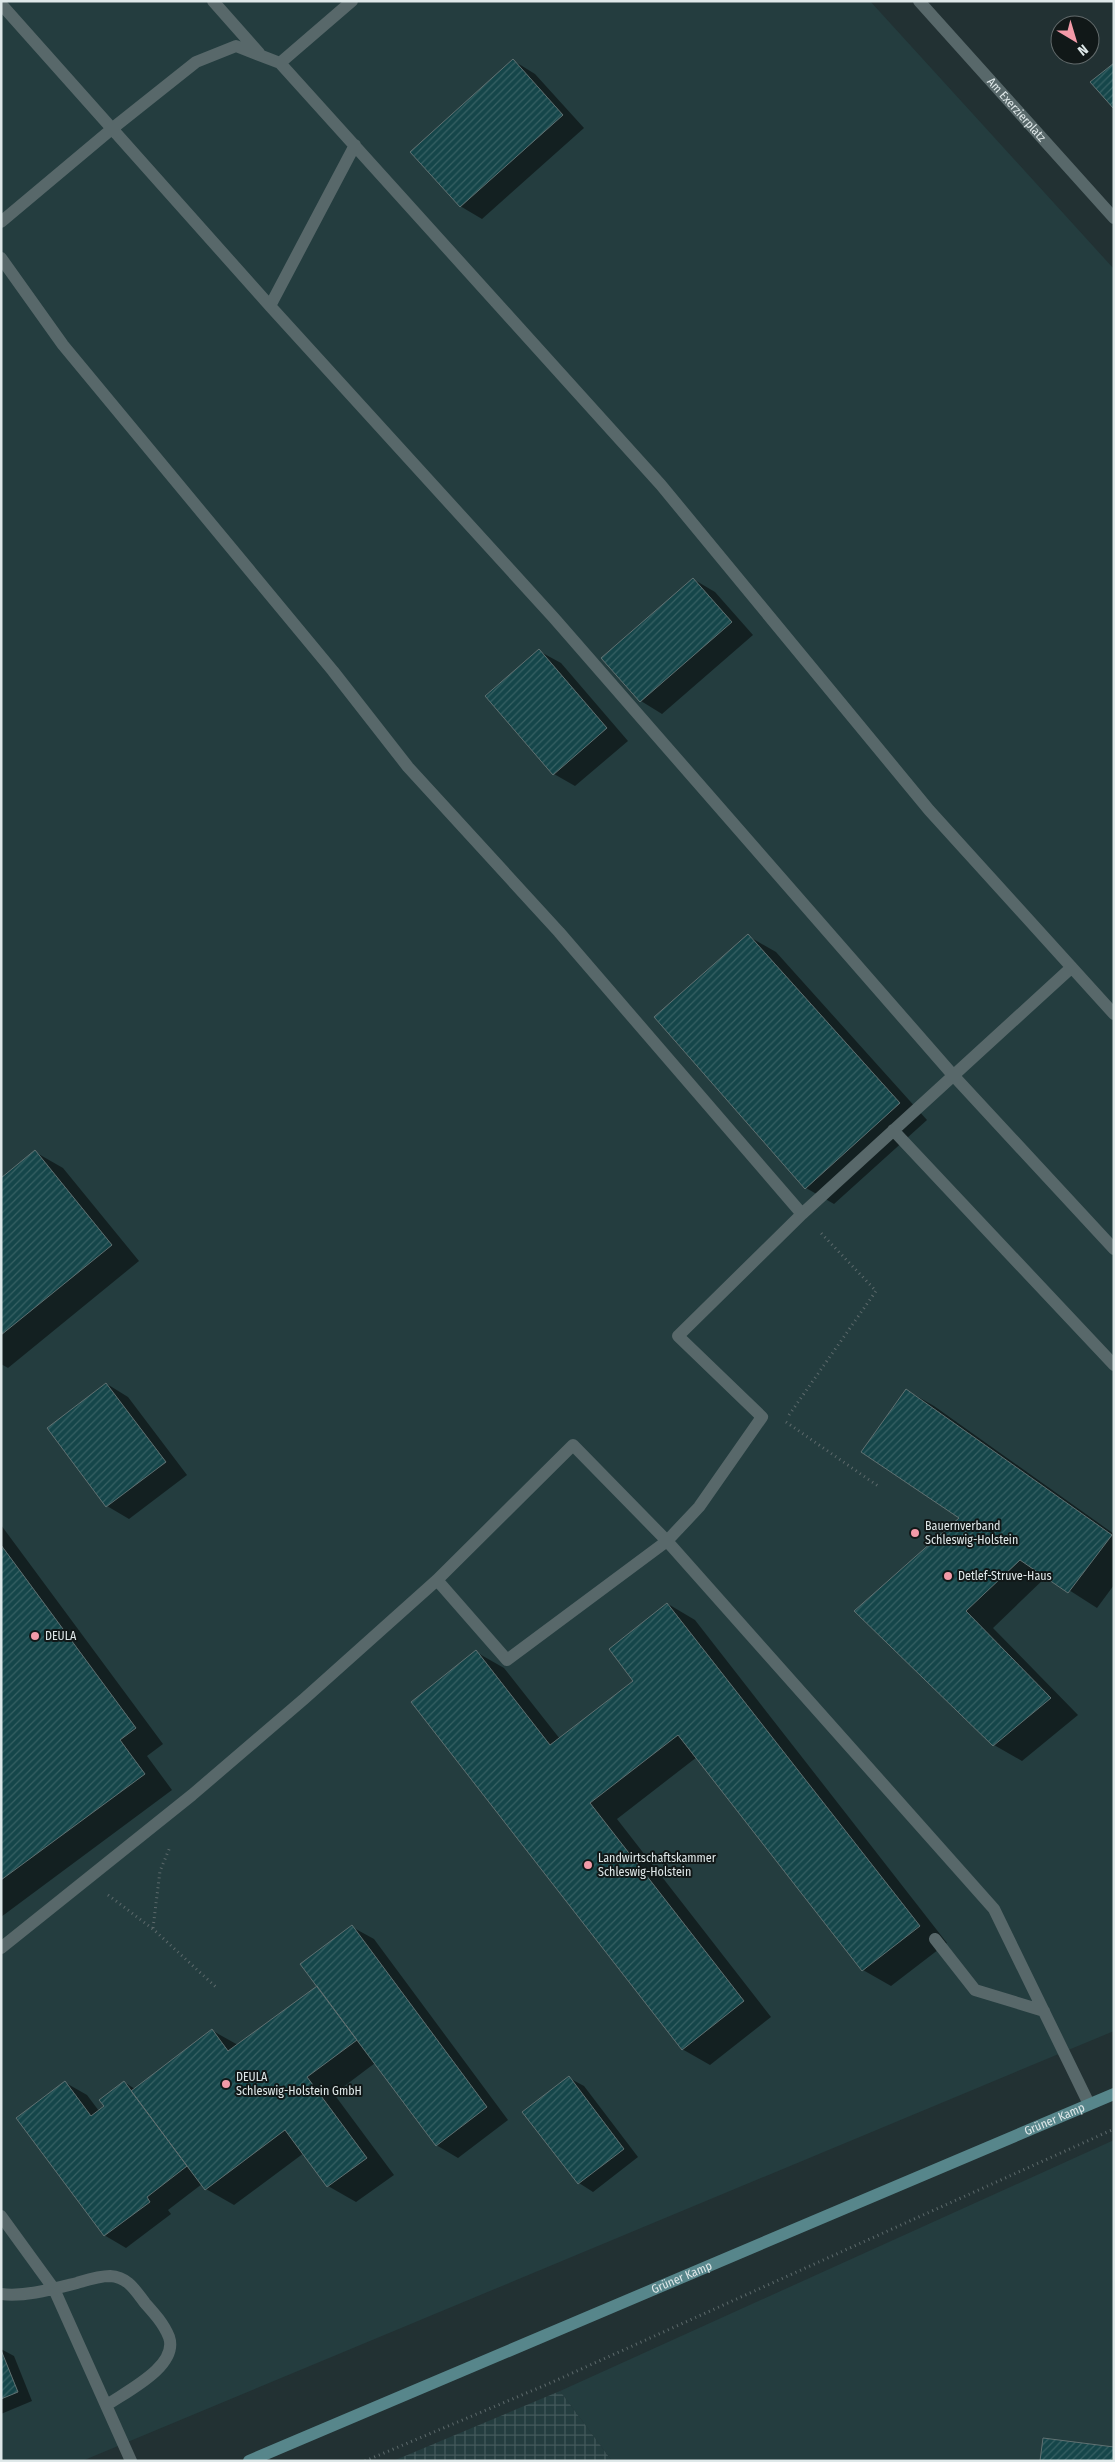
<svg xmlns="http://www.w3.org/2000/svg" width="1115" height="2462" font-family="'Fira Sans Condensed',sans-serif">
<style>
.built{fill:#243d3f}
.industrial{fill:url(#industrial-grid)}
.shadow{fill:#0007}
.building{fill:url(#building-hatch);stroke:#607172}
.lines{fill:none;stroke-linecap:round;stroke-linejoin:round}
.path{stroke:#5d6a6c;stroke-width:3;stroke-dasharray:1 4;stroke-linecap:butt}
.lane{stroke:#58686a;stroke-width:12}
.street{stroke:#58686a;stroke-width:12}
.secondary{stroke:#57868b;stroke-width:12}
.poi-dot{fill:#f39aa8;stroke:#111818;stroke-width:2}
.labels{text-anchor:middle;stroke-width:4;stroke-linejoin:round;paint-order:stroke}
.street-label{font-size:12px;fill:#dfe8e9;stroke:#111818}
.poi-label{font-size:12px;fill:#dfe8e9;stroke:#111818;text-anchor:start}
</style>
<defs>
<pattern id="industrial-grid" width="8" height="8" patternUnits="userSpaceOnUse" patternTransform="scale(1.25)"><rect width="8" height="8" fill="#243d3f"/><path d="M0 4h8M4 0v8" fill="none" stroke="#43595b"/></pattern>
<pattern id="building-hatch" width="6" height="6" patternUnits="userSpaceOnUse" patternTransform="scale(1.25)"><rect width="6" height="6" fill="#15464a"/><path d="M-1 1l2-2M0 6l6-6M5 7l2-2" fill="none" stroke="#376164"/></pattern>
</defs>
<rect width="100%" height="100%" fill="#223133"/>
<!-- built -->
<path class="built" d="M1,1H870L1114,269V2031L82,2461H1Z
M1114,2140V2461H612L560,2391Z"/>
<!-- industrial -->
<path class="industrial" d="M560,2391L612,2461H393Z"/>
<!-- shadow -->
<path class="shadow" d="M514,61L535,74L584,128L482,219L460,206Z
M693,579L715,592L753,635L662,714L641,701Z
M539,651L561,663L628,741L575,786L554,774Z
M748,936L776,952L927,1120L834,1204L806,1188Z
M35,1152L63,1168L139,1261L8,1368L1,1364V1179Z
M107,1384L128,1397L187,1475L129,1519L107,1506L48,1428Z
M906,1390L934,1406L1114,1534V1585L1097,1608L1047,1576L993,1628L1078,1715L1022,1761L994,1745L855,1611L961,1518Z
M1,1525L163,1744L147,1756L172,1790L1,1917Z
M668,1604L695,1620L947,1943L891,1986L863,1970L697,1757L617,1819L771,2017L710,2065L682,2049L476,1652L504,1668L560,1739L635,1681Z
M352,1927L374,1939L508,2120L458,2158L436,2145L375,2063L334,2094L394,2175L356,2202L328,2186L304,2153L234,2205L206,2189L202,2184L168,2210L171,2214L126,2248L104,2235L66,2083L87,2095L99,2111L124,2082L135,2089L213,2031L238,2045L317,1988Z
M569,2078L584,2086L638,2157L593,2192L579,2183Z
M1,2349L14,2356L32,2401L1,2414Z"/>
<!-- building -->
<path class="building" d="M513,59L563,115L460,207L410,152Z
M1114,63V109L1090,82Z
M693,578L732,622L640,702L601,658Z
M539,649L607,728L553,775L485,696Z
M748,934L900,1103L805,1189L654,1017Z
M35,1150L112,1245L1,1335V1178Z
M106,1383L166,1462L106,1507L47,1428Z
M906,1389L1112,1535L1068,1593L1020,1560L966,1611L1051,1698L993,1746L854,1611L959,1518L861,1452Z
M1,1545L136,1728L120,1740L145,1774L1,1880Z
M667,1603L920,1926L862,1971L678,1735L590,1803L744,2001L682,2050L411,1702L476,1650L550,1745L633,1681L609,1649Z
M352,1925L487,2107L436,2146L300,1964Z
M317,1986L357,2040L307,2077L367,2158L327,2187L285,2130L205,2190L131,2091L212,2029L228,2051Z
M569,2076L624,2149L578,2184L522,2112Z
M65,2081L91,2116L104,2106L99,2100L124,2081L187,2166L147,2197L150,2202L104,2236L16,2118Z
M1,2350L18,2392L1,2399Z
M1043,2438L1114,2447V2461H1040Z"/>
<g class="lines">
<!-- path -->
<path class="path" d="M789,1415L876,1291L820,1232
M786,1422L878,1486
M108,1895L153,1929L218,1989
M153,1928L160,1871L170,1847
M365,2461L548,2384L1114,2129"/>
<!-- lane -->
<path class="lane" d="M213,1L259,53
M1,4L270,306L554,618L952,1074L1114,1249
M280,63L661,485L929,810L1114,1014
M1,222L113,128L196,62L236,46L280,63L352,1
M1,258L63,345L333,671L408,767L559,932L802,1214
M270,306L355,145
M893,1130L1114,1365
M437,1580L507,1660L667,1541L699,1507L762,1417L678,1336L802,1214L1071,968
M935,1939L975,1990L1044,2011
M1,1948L192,1795L304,1699L437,1580L573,1445L667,1541L994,1909L1089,2104
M1,2216L54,2289L131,2461
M1,2294C25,2297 53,2289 77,2283C87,2280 99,2276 110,2276C128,2277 135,2290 145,2303C154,2313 164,2324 169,2337C179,2366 127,2391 107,2405"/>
<!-- street -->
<path class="street" id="s1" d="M919,1L1114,218"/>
<!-- secondary -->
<path class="secondary" id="s2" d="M249,2461L1114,2094"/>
</g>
<!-- markers -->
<g class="poi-dot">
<circle cx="915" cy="1533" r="5"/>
<circle cx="948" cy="1576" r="5"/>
<circle cx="35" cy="1636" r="5"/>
<circle cx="588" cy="1865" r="5"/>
<circle cx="226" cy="2084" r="5"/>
</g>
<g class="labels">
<!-- street labels -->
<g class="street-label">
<text dy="4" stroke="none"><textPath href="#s1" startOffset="146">Am Exerzierplatz</textPath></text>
<text dy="4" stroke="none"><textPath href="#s2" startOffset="875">Grüner Kamp</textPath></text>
<text dy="4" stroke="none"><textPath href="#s2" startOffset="470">Grüner Kamp</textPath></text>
</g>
<!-- poi labels -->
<g class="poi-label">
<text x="925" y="1530">Bauernverband<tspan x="925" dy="14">Schleswig-Holstein</tspan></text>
<text x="958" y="1580">Detlef-Struve-Haus</text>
<text x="45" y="1640">DEULA</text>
<text x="598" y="1862">Landwirtschaftskammer<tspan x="598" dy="14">Schleswig-Holstein</tspan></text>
<text x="236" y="2081">DEULA<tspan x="236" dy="14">Schleswig-Holstein GmbH</tspan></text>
</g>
</g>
<!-- border -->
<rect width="1115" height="2462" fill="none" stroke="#dfe8e9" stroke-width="5"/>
<!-- north arrow -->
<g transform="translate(1075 40) rotate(142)"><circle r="24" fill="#111818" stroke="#636b6c"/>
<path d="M0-4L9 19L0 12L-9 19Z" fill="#f39aa8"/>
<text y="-8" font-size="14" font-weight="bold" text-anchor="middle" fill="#dfe8e9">N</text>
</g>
</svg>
